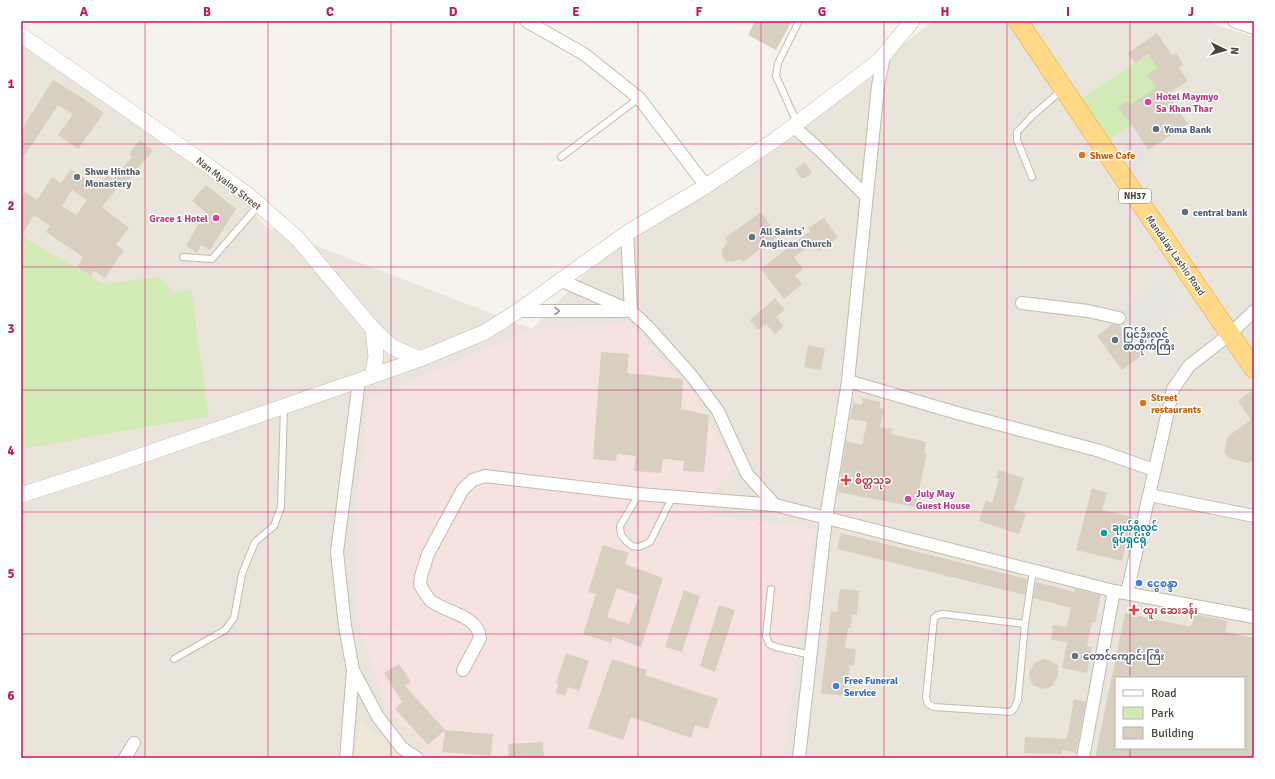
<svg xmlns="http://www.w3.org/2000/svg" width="1275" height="779" font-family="Signika,'Noto Sans Myanmar',sans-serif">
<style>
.residential{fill:#eae5da;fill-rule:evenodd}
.education{fill:#efe8d6}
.medical{fill:#f6e3e0}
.green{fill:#d2eab5}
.parking{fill:#e5e3e0}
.building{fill:#d8cfc1;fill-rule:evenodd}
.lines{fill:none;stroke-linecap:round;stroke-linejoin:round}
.service-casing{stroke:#c2bbae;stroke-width:8}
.minor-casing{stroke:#c2bbae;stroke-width:14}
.tertiary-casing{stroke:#c2bbae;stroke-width:16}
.trunk-casing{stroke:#e0a43c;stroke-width:20}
.service{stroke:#fff;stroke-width:6}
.minor{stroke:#fff;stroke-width:12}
.tertiary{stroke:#fff;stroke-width:15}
.trunk{stroke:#ffd985;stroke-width:19}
.oneway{stroke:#9c9892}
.grid{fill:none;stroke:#c2185b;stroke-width:1;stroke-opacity:0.55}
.hotel-dot{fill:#d1479c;stroke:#fff;stroke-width:1.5}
.service-dot{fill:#5c6f8a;stroke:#fff;stroke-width:1.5}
.food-dot{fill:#e8710a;stroke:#fff;stroke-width:1.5}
.worship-dot{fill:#6b7280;stroke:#fff;stroke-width:1.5}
.health-dot{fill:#e0444e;stroke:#fff;stroke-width:1.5}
.culture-dot{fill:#0f9aa8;stroke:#fff;stroke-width:1.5}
.shop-dot{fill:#3f7fe0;stroke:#fff;stroke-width:1.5}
.labels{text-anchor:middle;stroke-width:3;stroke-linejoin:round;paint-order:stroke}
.shield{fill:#fff;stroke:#817c74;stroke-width:1}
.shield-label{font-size:9px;font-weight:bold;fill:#4b4439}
.hotel-label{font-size:10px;font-weight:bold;fill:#b23c85;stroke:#fff;text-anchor:start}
.service-label{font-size:10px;font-weight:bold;fill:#4e5e75;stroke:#fff;text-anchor:start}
.food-label{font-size:10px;font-weight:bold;fill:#c56008;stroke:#fff;text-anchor:start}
.worship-label{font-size:10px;font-weight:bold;fill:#5b616d;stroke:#fff;text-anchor:start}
.street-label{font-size:10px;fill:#4b4439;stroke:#fff}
.health-label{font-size:10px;font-weight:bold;fill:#be3a42;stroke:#fff;text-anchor:start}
.culture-label{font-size:10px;font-weight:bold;fill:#0d838f;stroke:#fff;text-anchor:start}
.shop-label{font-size:10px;font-weight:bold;fill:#366cbe;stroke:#fff;text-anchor:start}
.neatline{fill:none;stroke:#c2185b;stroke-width:1.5}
.grid-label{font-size:13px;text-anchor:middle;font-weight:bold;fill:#c2185b}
</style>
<rect width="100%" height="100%" fill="#f6f3ec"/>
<!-- residential -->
<path class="residential" d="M934,21H1203L1254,37V758H21V44L118,109L243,200L265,226L532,329L586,273L617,248L662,222L763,149ZM1116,678H1244V748H1116Z"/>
<!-- education -->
<path class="education" d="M360,719L401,758H355Z"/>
<!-- medical -->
<path class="medical" d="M630,323L692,391L736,469L717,488L713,517L815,528L783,758H465L431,753L384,705L357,615V511L368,400L532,329Z"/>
<!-- green -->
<path class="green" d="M1148,55L1175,96L1107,141L1080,99Z
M21,236L104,284L159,277L174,293L191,289L209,416L21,449Z"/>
<!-- parking -->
<path class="parking" d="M1131,127L1151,157L1137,166L1117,136Z
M1162,282L1178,305L1132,337L1116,314Z"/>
<!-- building -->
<path class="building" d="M755,21H792L776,50L748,35Z
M1157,33L1172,55L1176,53L1184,65L1179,68L1188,81L1168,94L1188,124L1148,150L1127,117L1125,118L1118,107L1128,101L1130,105L1156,88L1147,75L1157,68L1148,54L1135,63L1128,53Z
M53,80L84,99L104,113L78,149L58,135L73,114L58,105L21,161V132L26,124H25Z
M140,140L153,151L133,174L134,175L126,183L123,181L102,207L129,228L116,245L124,250L105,278L94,271L91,276L77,267L83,257L46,232L50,226L34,215L21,236V199L25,192L37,200L52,177L61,183L71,169L98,186L108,175L113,179L132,157L129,154ZM72,190L87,200L76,215L62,206Z
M805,162L812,173L802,179L795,169Z
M206,185L236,209L210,250L201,245L197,253L186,246L205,212L192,201Z
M761,212L778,236L743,262L740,259L732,262L726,261L723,258L722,254V250L728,242L725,238Z
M824,218L838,238L818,251L813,244L794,257L803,269L795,276L802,284L784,299L761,269L810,231L808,228Z
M775,298L785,310L776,317L784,326L775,334L766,324L758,330L750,320Z
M1113,324L1119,325L1142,355L1122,370L1097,336Z
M808,345L825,348L821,370L804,367Z
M601,352L629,354L627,373L683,379L681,409L709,415L704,472L683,471L684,461L663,459L661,473L634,471L636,456L617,454L616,461L593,459Z
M1254,389V459L1248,463L1229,458L1224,452L1227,437L1251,420L1238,401Z
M863,398L881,402L879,408L884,409L880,427L892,429L891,434L926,442L924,453H927L915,507L838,492L846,441L862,445L867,422L850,419L853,403L862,405Z
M998,470L1024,478L1014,509L1026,514L1019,534L979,521L986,500L992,503L999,479L996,478Z
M1092,488L1107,493L1102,510L1132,517L1122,561L1076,550Z
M841,533L1027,579L1025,595L837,549Z
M603,545L629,553L625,564L663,578L641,647L613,637L611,643L583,634L596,594L588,592ZM617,588L639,596L629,624L607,617Z
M1036,582L1075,592V589L1101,595L1095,623L1092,622L1087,646L1092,647L1087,673L1062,668L1067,642L1051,640L1053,625L1067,627L1071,608L1033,598Z
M840,589L859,591L857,615L852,614L851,628H848L845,648L856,649L854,666L850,665L845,696L821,693L831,611L837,612Z
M684,590L700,596L682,652L665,647Z
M719,605L735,610L715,672L700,666Z
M1125,613L1191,627L1194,614L1227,621L1225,632L1254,638V758H1095ZM1116,678H1244V748H1116Z
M566,653L589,661L579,691L568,687L565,696L556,693L558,684L556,683Z
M612,659L647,670L645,675L718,699L708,729L695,725L691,738L631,717L623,740L588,728Z
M1044,659L1049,660L1058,665V676L1054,684L1051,687L1042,689L1033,685L1029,677V672L1034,663Z
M399,664L411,682L405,686L445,730L428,745L395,709L402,702L384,673Z
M1074,699L1086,702L1076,753L1062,750V754L1024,753L1025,737L1067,739Z
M445,730L493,734L491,756L442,752Z
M543,742L544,758H509L508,744Z"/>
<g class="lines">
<!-- service casing -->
<g class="service-casing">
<path id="service" d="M797,123L776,76L778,63L799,21
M561,157L639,98
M1032,177L1017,140V132L1032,116L1062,90
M183,257L212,259L258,206
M639,494L620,526L621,535L627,542L632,546L639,547L650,542L673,496
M771,589L766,636L769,644L776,647L811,655
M1025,624L943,614L938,615L934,618L926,698L928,704L934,707L1010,712L1014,709L1018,700L1025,624L1033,570
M174,659L225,630L234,618L242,574L255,542L274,526L281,507L284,407"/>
</g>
<!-- minor casing -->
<g class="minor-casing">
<path id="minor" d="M526,21L584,54L639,98L706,186
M1234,21L1254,28
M793,126L822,152L866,196
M627,233L631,311
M562,281L631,311L648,327L691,375L718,411L747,474L775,505L1114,591L1254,617
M1022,303L1088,311L1119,318
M518,311H625
M848,381L957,413L1100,451L1154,470
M1149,495L1254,516
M1127,593L1173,389L1189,366L1230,334L1254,311
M353,670L378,717L402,748L417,758
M463,670L480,638C478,615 447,613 431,601C427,597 423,590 420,585L421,576L428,554L463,489L473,480L485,476L639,494L775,505
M125,758L134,743
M346,758L353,670L345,626L337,552L359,381
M799,758L826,518L848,381L878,86L884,56
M1083,758L1114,591"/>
</g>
<!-- tertiary casing -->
<g class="tertiary-casing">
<path id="tertiary" d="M21,35L200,160L248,195L298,239L373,329L376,357L372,376
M373,329L392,347L420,359
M21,495L114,465L372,376L420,359L485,332L518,311L627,233L706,186L775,140L879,61L912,21"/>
</g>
<!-- trunk casing -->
<g class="trunk-casing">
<path id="trunk" d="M1018,21C1096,137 1174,254 1254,369"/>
</g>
<!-- service -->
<use href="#service" class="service"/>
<!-- minor -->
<use href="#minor" class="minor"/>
<!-- tertiary -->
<use href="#tertiary" class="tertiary"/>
<!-- trunk -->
<use href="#trunk" class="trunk"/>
</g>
<!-- one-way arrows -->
<defs><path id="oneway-chevron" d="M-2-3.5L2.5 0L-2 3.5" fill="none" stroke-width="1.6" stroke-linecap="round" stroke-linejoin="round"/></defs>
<use class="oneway" href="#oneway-chevron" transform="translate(557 311)"/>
<!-- grid -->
<path class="grid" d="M145,21V758M268,21V758M391,21V758M514,21V758M638,21V758M761,21V758M884,21V758M1007,21V758M1130,21V678M21,144H1254M21,267H1254M21,390H1254M21,512H1254M21,634H1254M1130,748V758"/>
<!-- markers -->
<g class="hotel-dot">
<circle cx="1148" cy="102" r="4"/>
<circle cx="216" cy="218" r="4"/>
<circle cx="908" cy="499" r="4"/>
</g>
<g class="service-dot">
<circle cx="1156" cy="129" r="4"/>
<circle cx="1185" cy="212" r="4"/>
<circle cx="1115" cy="340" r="4"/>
</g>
<g class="food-dot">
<circle cx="1082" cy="155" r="4"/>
<circle cx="1143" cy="403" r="4"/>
</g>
<g class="worship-dot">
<circle cx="77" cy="177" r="4"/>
<circle cx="752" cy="237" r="4"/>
<circle cx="1075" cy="656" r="4"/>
</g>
<g class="health-dot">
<path d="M844 474h4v4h4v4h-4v4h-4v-4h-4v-4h4z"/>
<path d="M1132 604h4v4h4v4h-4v4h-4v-4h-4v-4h4z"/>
</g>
<circle class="culture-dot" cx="1104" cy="533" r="4"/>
<g class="shop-dot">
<circle cx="1139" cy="583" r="4"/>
<circle cx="836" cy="686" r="4"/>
</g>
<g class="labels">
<!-- shield labels -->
<rect class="shield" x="1119" y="189" width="32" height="14" rx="3"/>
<g class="shield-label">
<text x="1135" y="199">NH37</text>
</g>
<!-- hotel labels -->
<g class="hotel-label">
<text x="1156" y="100">Hotel Maymyo<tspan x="1156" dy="12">Sa Khan Thar</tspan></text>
<text x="208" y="222" text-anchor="end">Grace 1 Hotel</text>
<text x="916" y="497">July May<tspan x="916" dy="12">Guest House</tspan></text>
</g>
<!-- service labels -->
<g class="service-label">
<text x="1164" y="133">Yoma Bank</text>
<text x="1193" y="216">central bank</text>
<text x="1123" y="338">ပြင်ဦးလွင်<tspan x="1123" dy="12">စာတိုက်ကြီး</tspan></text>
</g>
<!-- food labels -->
<g class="food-label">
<text x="1090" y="159">Shwe Cafe</text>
<text x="1151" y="401">Street<tspan x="1151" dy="12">restaurants</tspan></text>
</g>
<!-- worship labels -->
<g class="worship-label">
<text x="85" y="175">Shwe Hintha<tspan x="85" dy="12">Monastery</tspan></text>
<text x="760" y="235">All Saints'<tspan x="760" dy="12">Anglican Church</tspan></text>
<text x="1083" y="660">တောင်ကျောင်းကြီး</text>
</g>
<!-- street labels -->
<g class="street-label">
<text transform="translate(229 183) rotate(38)" y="4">Nan Myaing Street</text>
<text transform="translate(1176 255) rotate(55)" y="4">Mandalay Lashio Road</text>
</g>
<!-- health labels -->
<g class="health-label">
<text x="855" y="484">စိတ္တသုခ</text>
<text x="1143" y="614">ထူး ဆေးခန်း</text>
</g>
<!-- culture labels -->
<g class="culture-label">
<text x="1112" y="531">ချယ်ရီလွင်<tspan x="1112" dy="12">ရုပ်ရှင်ရုံ</tspan></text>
</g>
<!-- shop labels -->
<g class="shop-label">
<text x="1147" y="587">ငွေစန္ဒာ</text>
<text x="844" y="684">Free Funeral<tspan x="844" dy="12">Service</tspan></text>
</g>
</g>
<!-- border -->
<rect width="1275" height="779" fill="none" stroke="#ffffff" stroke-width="44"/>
<!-- legend -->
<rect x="1115" y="677" width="130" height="72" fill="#ffffff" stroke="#b7b4b0"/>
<rect x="1123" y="690" width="20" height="6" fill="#ffffff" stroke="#b7b4b0"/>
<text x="1151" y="697" font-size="12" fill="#4b4439">Road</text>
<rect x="1123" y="707" width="20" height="12" fill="#d2eab5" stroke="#b7b4b0"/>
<text x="1151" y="717" font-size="12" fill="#4b4439">Park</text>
<rect x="1123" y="727" width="20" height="12" fill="#d8cfc1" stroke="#b7b4b0"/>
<text x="1151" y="737" font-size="12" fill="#4b4439">Building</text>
<!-- north arrow -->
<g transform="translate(1225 50) rotate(95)" stroke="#ffffff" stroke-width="3" paint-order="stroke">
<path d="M0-3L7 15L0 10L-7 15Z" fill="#4b4439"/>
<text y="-6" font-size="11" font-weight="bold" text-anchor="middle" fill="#4b4439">N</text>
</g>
<rect x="22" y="22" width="1231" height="735" class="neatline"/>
<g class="grid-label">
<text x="84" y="16">A</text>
<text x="207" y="16">B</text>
<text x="330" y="16">C</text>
<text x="453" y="16">D</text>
<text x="576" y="16">E</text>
<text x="699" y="16">F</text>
<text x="822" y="16">G</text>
<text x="945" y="16">H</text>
<text x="1068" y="16">I</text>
<text x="1191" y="16">J</text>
<text x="11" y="88">1</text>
<text x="11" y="210">2</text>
<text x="11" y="333">3</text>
<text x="11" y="455">4</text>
<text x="11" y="578">5</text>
<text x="11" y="700">6</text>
</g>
</svg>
